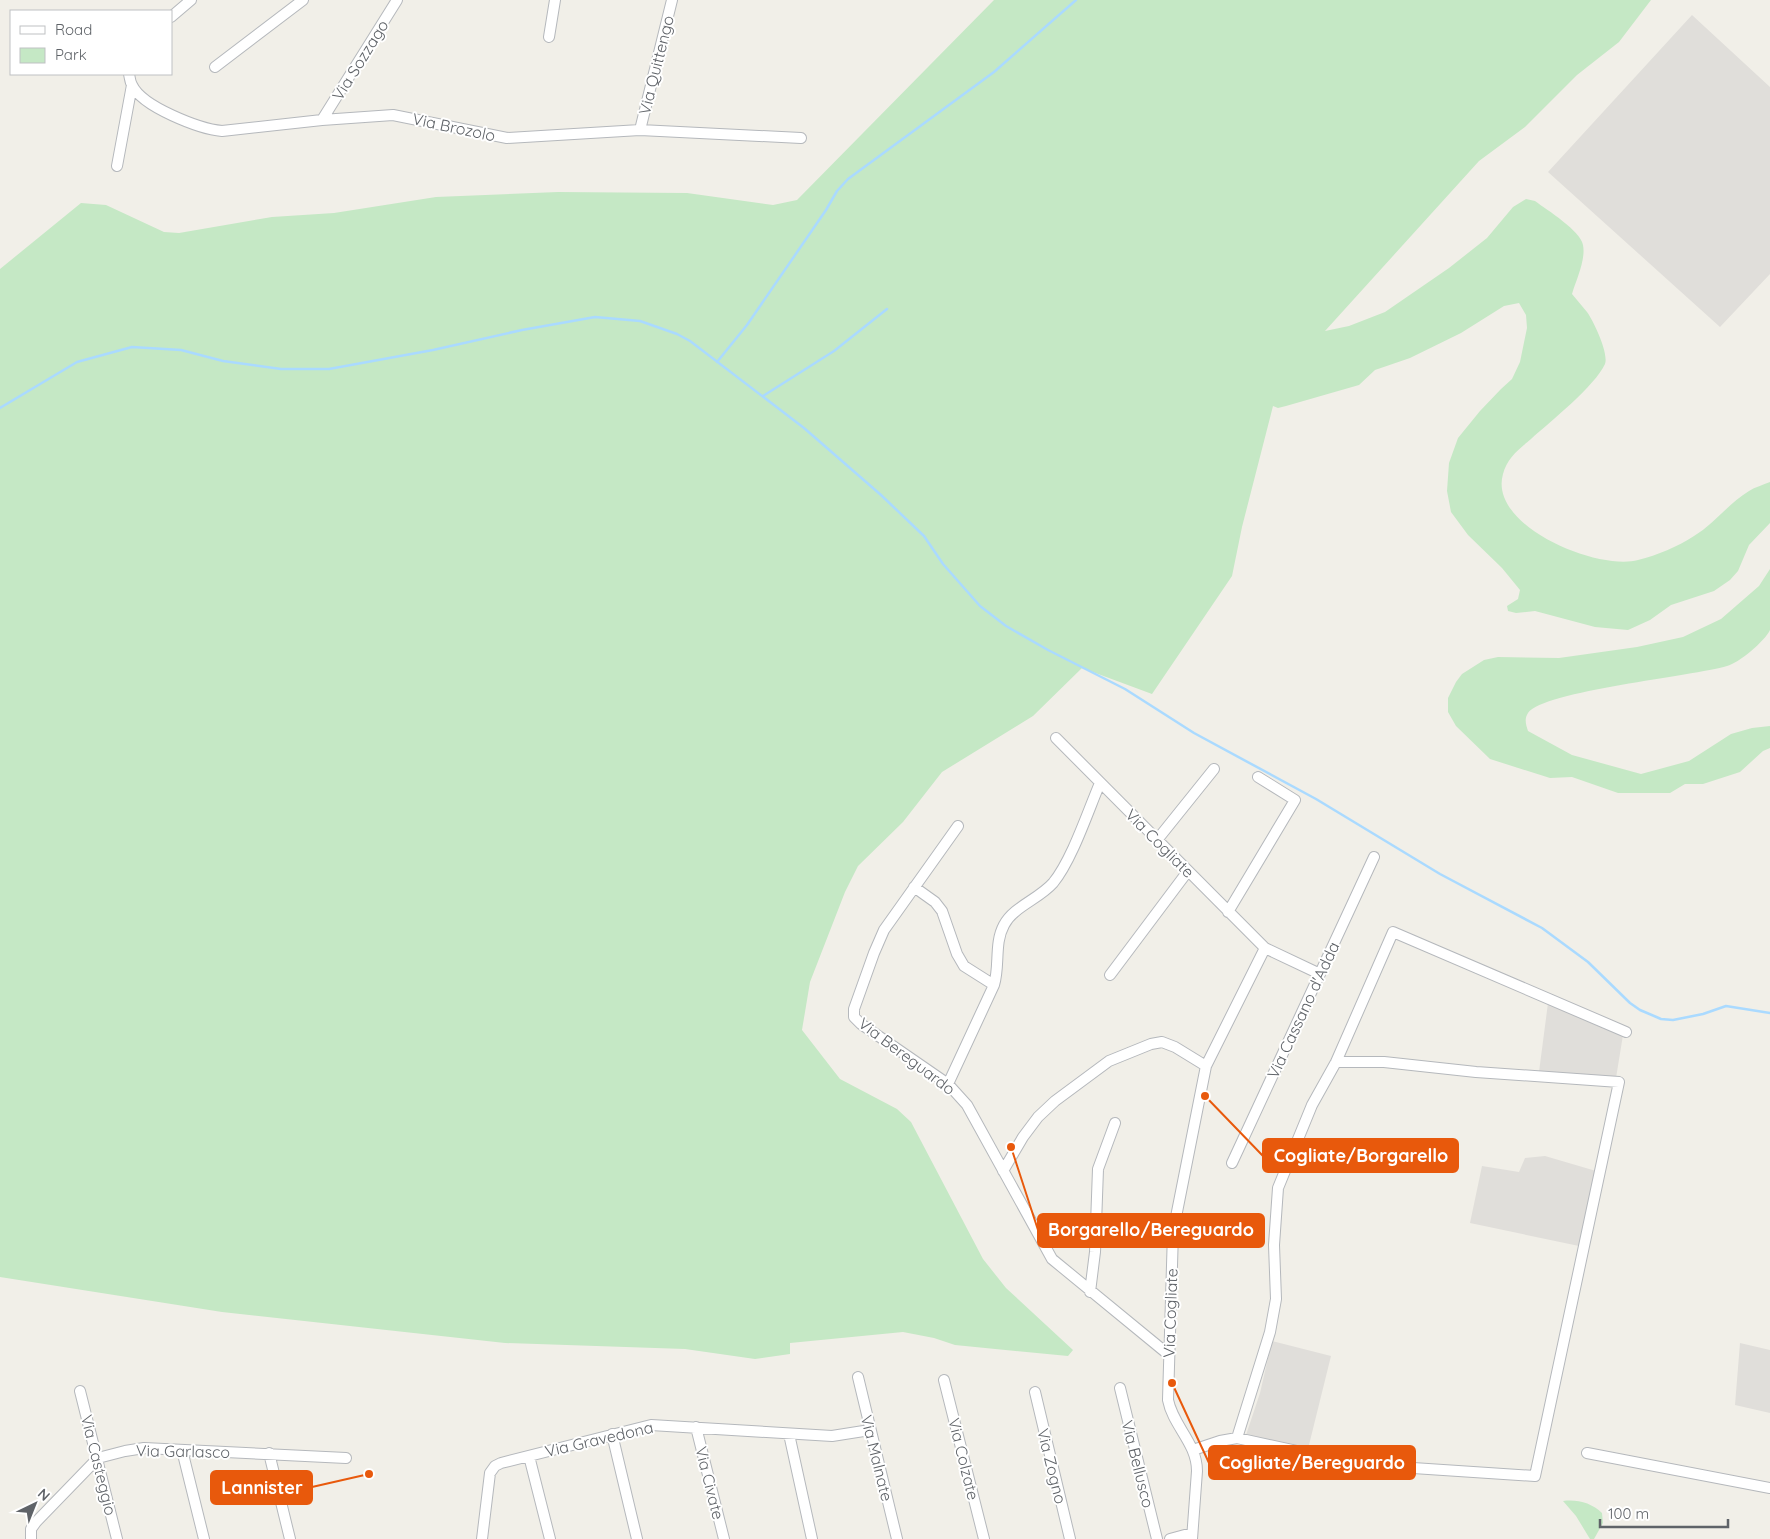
<svg xmlns="http://www.w3.org/2000/svg" width="1770" height="1539" font-family="Quicksand,sans-serif">
<style>
.industrial{fill:#e0deda}
.green{fill:#c5e8c5}
.lines{fill:none;stroke-linecap:round;stroke-linejoin:round}
.stream{stroke:#aadaff;stroke-width:2.5}
.street-casing{stroke:#b5b8bc;stroke-width:12}
.street{stroke:#fff;stroke-width:10}
.labels{text-anchor:middle;stroke-width:4;stroke-linejoin:round;paint-order:stroke}
.street-label{font-size:16px;fill:#5f6368;stroke:#fff}
.leader{fill:none;stroke:#e8590c;stroke-width:2}
.callout-dot{fill:#e8590c;stroke:#fff;stroke-width:2}
.callout{fill:#e8590c;stroke:#e8590c;stroke-width:2}
.callout-label{font-size:18px;text-anchor:middle;font-weight:bold;fill:#fff}
</style>
<rect width="100%" height="100%" fill="#f1efe8"/>
<!-- industrial -->
<path class="industrial" d="M1692,15L1770,87V274L1720,327L1548,172Z
M1548,1003L1623,1035L1616,1078L1539,1072Z
M1545,1156L1596,1171L1579,1246L1470,1223L1482,1166L1519,1172L1525,1158Z
M1272,1341L1331,1356L1308,1449L1246,1435L1260,1393Z
M1740,1343L1770,1350V1413L1735,1405Z"/>
<!-- green -->
<path class="green" d="M994,0H1651L1619,42L1577,75L1525,127L1479,161L1325,331L1349,326L1385,312L1449,268L1487,238L1513,207L1526,199L1535,201C1547,210 1581,231 1583,245C1586,260 1576,280 1572,294C1577,300 1582,306 1587,312C1593,320 1609,353 1605,364C1595,386 1550,422 1531,439C1519,449 1507,458 1503,474C1488,526 1598,571 1638,560C1658,555 1677,547 1694,536C1714,524 1729,503 1749,491C1755,487 1763,485 1770,482V523L1749,545L1738,571L1730,580L1714,591L1671,605L1650,620L1628,630L1595,627L1535,611L1516,613L1508,611L1507,606L1518,599L1520,590L1502,568L1468,535L1451,512L1447,491L1449,463L1458,438L1480,411L1501,389L1512,379L1520,362L1527,328L1526,315L1519,303L1504,306L1461,333L1410,358L1375,370L1359,385L1286,406L1278,408L1273,406L1242,527L1232,576L1152,694L1082,668L1033,716L942,772L903,822L858,866L845,892L810,982L802,1030L840,1079L897,1109L911,1122L983,1259L1006,1288L1073,1350L1068,1356L955,1345L934,1338L903,1332L790,1343V1354L755,1359L685,1349L505,1343L222,1312L0,1277V269L81,203L106,205L164,232L179,233L272,217L334,213L436,197L558,192L687,193L773,205L797,200Z
M1770,569C1770,579 1770,623 1770,630C1765,641 1739,663 1727,666C1694,676 1543,691 1528,713C1524,719 1526,725 1528,731L1572,755L1641,774L1689,761L1731,734L1752,728L1770,726V748L1763,751L1740,772L1703,784H1685L1670,793H1618L1572,777L1550,778L1490,759L1456,726L1448,712V698L1456,682L1462,674L1484,660L1498,657L1559,658L1637,647L1683,637L1721,619L1759,586Z
M1563,1501C1577,1499 1592,1503 1602,1513L1603,1523L1594,1539H1590L1576,1516Z"/>
<g class="lines">
<!-- stream -->
<path class="stream" d="M717,362L747,325L826,210L837,191L848,179L994,72L1076,0
M763,396L834,351L887,309
M0,408L77,362L132,347L181,350L223,361L281,369H329L433,350L522,330L595,317L640,321L677,334L690,341L804,428L881,495L924,536L943,564L980,606L1006,626L1048,650L1125,689L1194,733L1316,799L1440,874L1542,928L1588,962L1630,1003L1640,1010L1661,1019L1673,1020L1703,1014L1726,1006L1770,1013"/>
<!-- street casing -->
<g class="street-casing">
<path id="street" d="M171,17L191,0
M549,37L555,0
M215,67L303,0
M129,74C130,78 130,82 132,85C142,107 200,129 222,131L322,120L393,115L507,138L640,130L801,138
M322,120L397,0
M640,130L672,0
M117,166L132,85
M1056,738L1265,948L1320,974
M958,826L884,930L874,953L854,1009V1017L861,1024L948,1084L967,1105L1052,1259L1169,1355
M1157,840L1214,769
M914,887L935,902L942,911L957,954L964,966L994,985
M1228,912L1295,800L1258,777
M1110,975L1188,871
M948,1084L994,985C1000,966 994,943 1004,925C1013,907 1039,899 1053,883C1072,860 1088,811 1100,783
M1232,1163L1374,857
M1003,1171L1023,1137L1038,1117L1055,1101L1109,1061L1151,1044L1162,1042L1175,1047L1206,1066
M1090,1292L1095,1252L1098,1169L1115,1123
M858,1377L897,1539
M944,1380L984,1539
M1120,1388L1157,1539
M80,1391L117,1539
M1035,1392L1070,1539
M696,1427L724,1539
M612,1434L637,1539
M789,1434L812,1539
M1237,1438L1270,1332L1276,1299L1274,1245L1278,1188L1312,1105L1336,1062L1393,932L1626,1032
M182,1450L204,1539
M1193,1450L1220,1441L1237,1438L1320,1456L1383,1466L1535,1476L1619,1082L1476,1072L1384,1062H1336
M269,1453L290,1539
M1587,1453L1770,1488
M529,1456L550,1539
M31,1539V1529L36,1522L98,1458L125,1451L144,1448L346,1458
M482,1539L490,1473L495,1466L501,1463L651,1425L832,1436L870,1430
M1170,1539L1192,1533
M1192,1539L1197,1471C1197,1443 1173,1426 1168,1400L1173,1232L1206,1066L1265,948"/>
</g>
<!-- street -->
<use href="#street" class="street"/>
</g>
<g class="labels">
<!-- street labels -->
<g class="street-label">
<text transform="translate(360 60) rotate(-58)" y="6">Via Sozzago</text>
<text transform="translate(656 65) rotate(-76)" y="6">Via Quittengo</text>
<text transform="translate(454 127) rotate(12)" y="6">Via Brozolo</text>
<text transform="translate(1160 843) rotate(45)" y="6">Via Cogliate</text>
<text transform="translate(1303 1010) rotate(-65)" y="6">Via Cassano d'Adda</text>
<text transform="translate(907 1056) rotate(37)" y="6">Via Bereguardo</text>
<text transform="translate(1170 1313) rotate(-88)" y="6">Via Cogliate</text>
<text transform="translate(599 1439) rotate(-13)" y="6">Via Gravedona</text>
<text transform="translate(183 1451) rotate(1)" y="6">Via Garlasco</text>
<text transform="translate(877 1458) rotate(76)" y="6">Via Malnate</text>
<text transform="translate(964 1459) rotate(76)" y="6">Via Colzate</text>
<text transform="translate(1138 1464) rotate(76)" y="6">Via Bellusco</text>
<text transform="translate(99 1465) rotate(76)" y="6">Via Casteggio</text>
<text transform="translate(1052 1466) rotate(76)" y="6">Via Zogno</text>
<text transform="translate(710 1483) rotate(76)" y="6">Via Civate</text>
</g>
</g>
<!-- callouts -->
<path class="leader" d="M1205 1096L1263 1156M1011 1147L1038 1230M1172 1383L1209 1463M369 1474L312 1487"/>
<g class="callout-dot">
<circle cx="1205" cy="1096" r="5"/>
<circle cx="1011" cy="1147" r="5"/>
<circle cx="1172" cy="1383" r="5"/>
<circle cx="369" cy="1474" r="5"/>
</g>
<g class="callout">
<rect x="1263" y="1139" width="195" height="33" rx="5"/>
<rect x="1038" y="1214" width="226" height="33" rx="5"/>
<rect x="1209" y="1446" width="206" height="33" rx="5"/>
<rect x="211" y="1471" width="101" height="33" rx="5"/>
</g>
<g class="callout-label">
<text x="1361" y="1162">Cogliate/Borgarello</text>
<text x="1151" y="1236">Borgarello/Bereguardo</text>
<text x="1312" y="1469">Cogliate/Bereguardo</text>
<text x="262" y="1494">Lannister</text>
</g>
<!-- legend -->
<rect x="10" y="10" width="162" height="65" fill="#ffffff" stroke="#bfc1c3"/>
<rect x="20" y="26" width="25" height="8" fill="#ffffff" stroke="#bfc1c3"/>
<text x="55" y="35" font-size="15" fill="#5f6368">Road</text>
<rect x="20" y="48" width="25" height="15" fill="#c5e8c5" stroke="#bfc1c3"/>
<text x="55" y="60" font-size="15" fill="#5f6368">Park</text>
<!-- north arrow -->
<g transform="translate(35 1504) rotate(43)" stroke="#ffffff" stroke-width="4" paint-order="stroke">
<path d="M0-4L9 19L0 12L-9 19Z" fill="#5f6368"/>
<text y="-8" font-size="14" font-weight="bold" text-anchor="middle" fill="#5f6368">N</text>
</g>
<!-- scale -->
<path d="M1600 1519v8h128v-8" fill="none" stroke="#5f6368" stroke-width="2.5"/>
<text x="1608" y="1519" font-size="15" fill="#5f6368" stroke="#ffffff" stroke-width="4" paint-order="stroke">100 m</text>
</svg>
